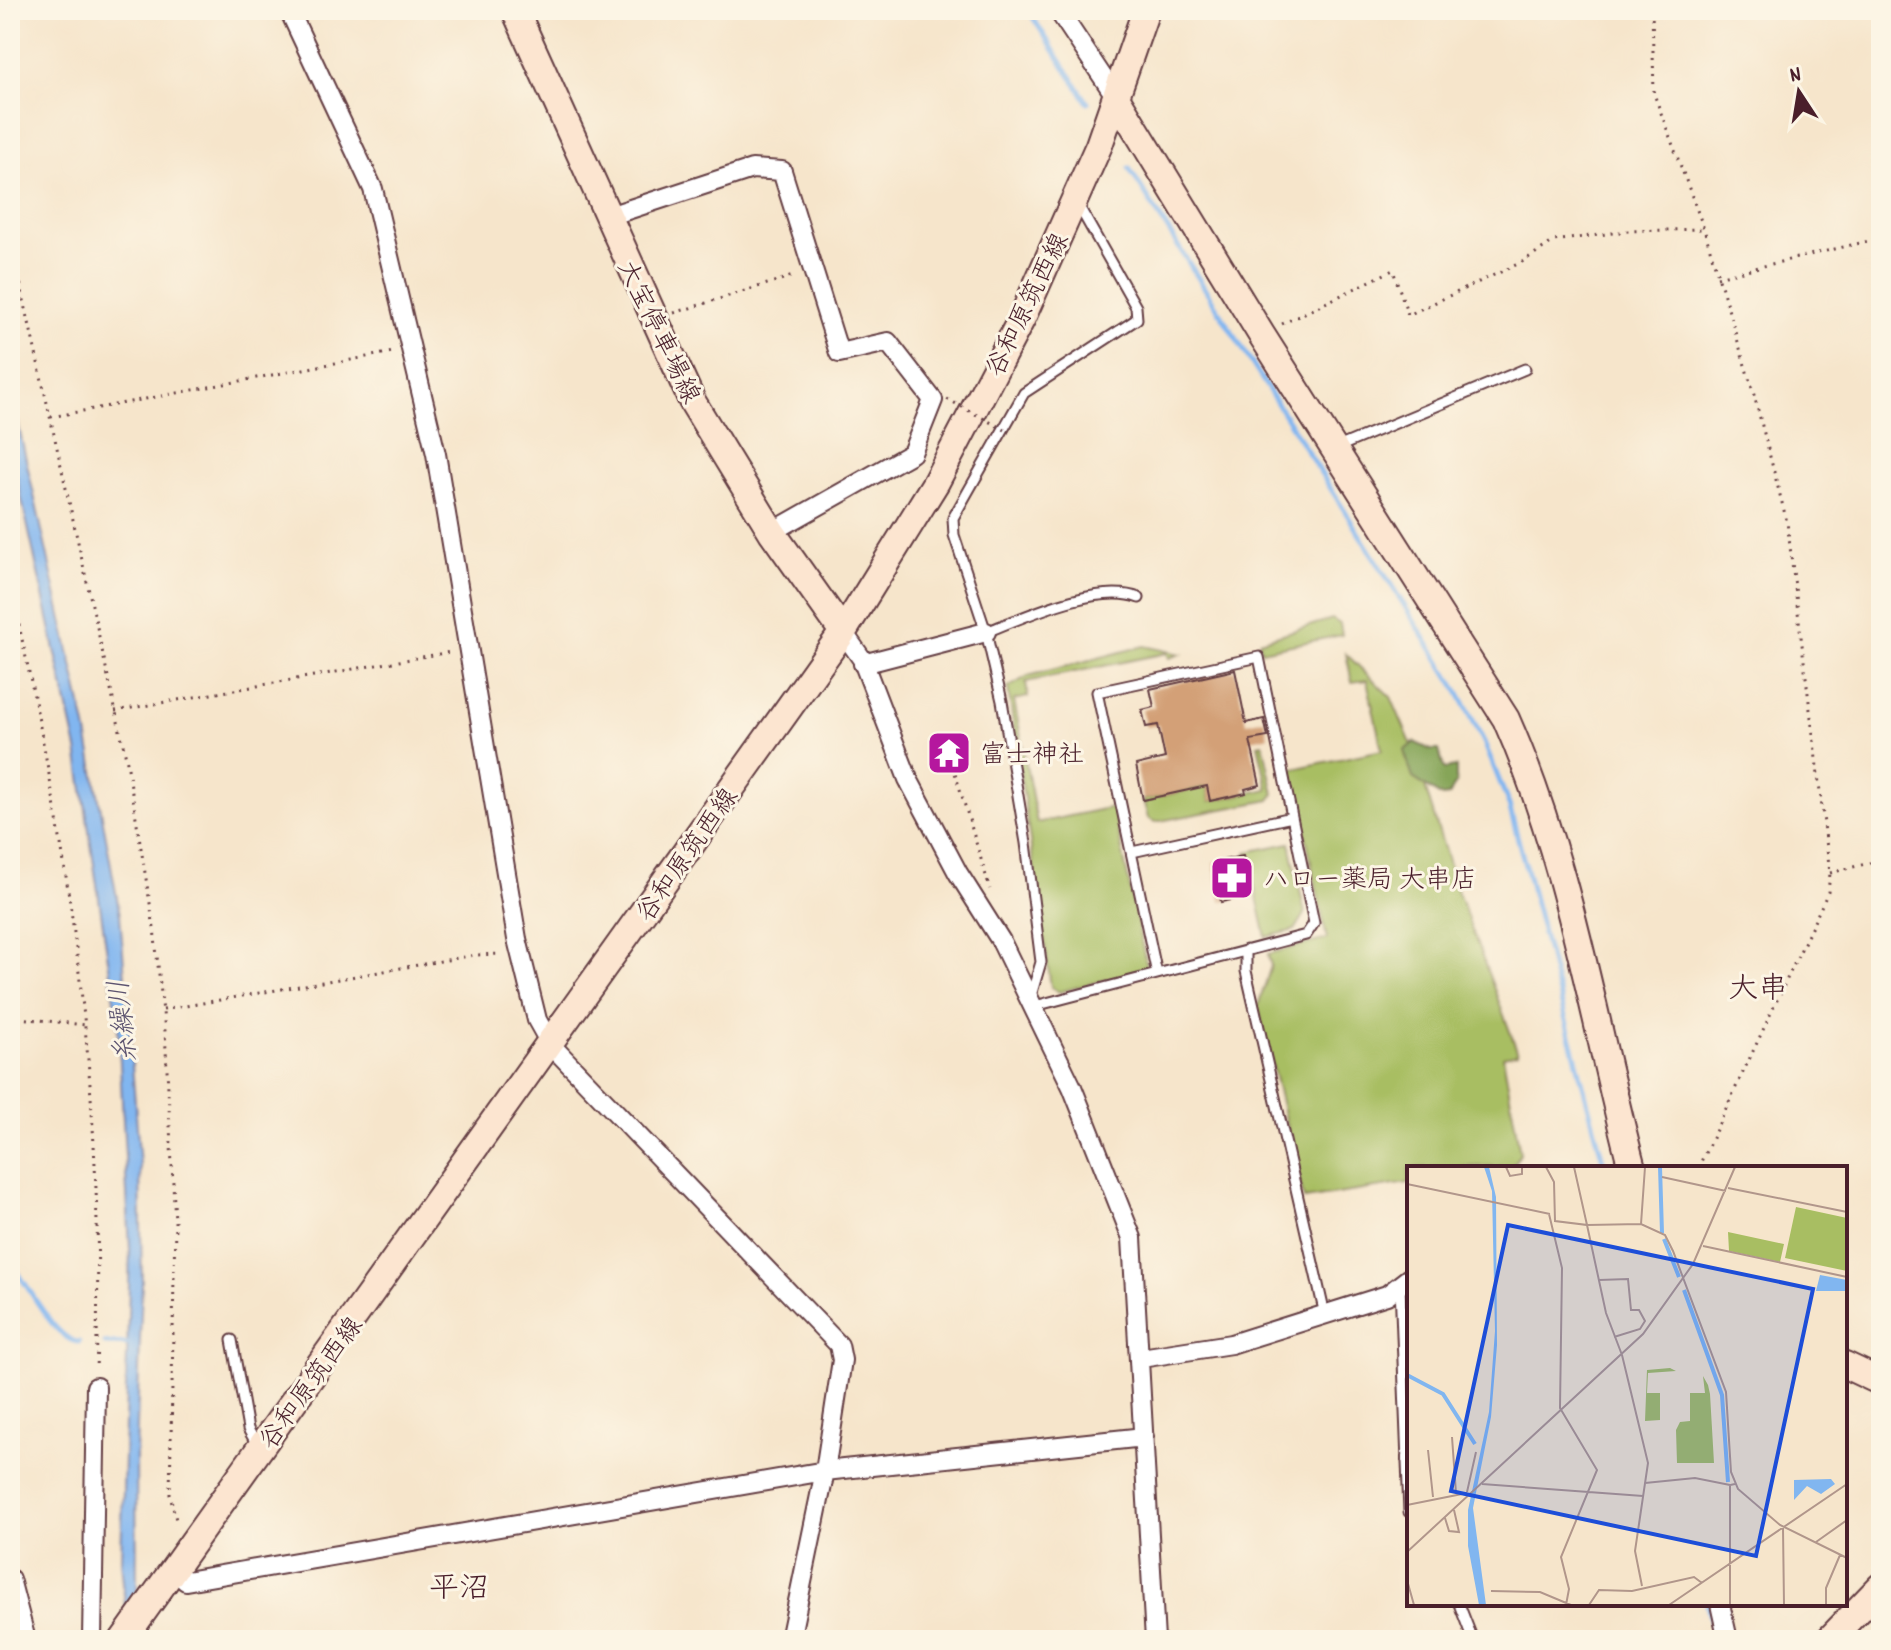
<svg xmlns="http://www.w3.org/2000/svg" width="1891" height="1650" font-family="Dekko,'Klee One',sans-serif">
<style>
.green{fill:#a8be62;stroke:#796e46;stroke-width:2}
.forest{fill:#86a558;stroke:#686242;stroke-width:2}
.water{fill:#81b6f0;stroke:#666a8e;stroke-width:2}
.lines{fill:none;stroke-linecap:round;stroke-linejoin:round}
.stream{stroke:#81b6f0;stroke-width:5}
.building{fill:#d3a077}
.lane-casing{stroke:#643d43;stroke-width:13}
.street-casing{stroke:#643d43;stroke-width:22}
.secondary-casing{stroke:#643d43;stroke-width:30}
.path{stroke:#643d43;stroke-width:3;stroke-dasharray:2 6;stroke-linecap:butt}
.lane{stroke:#fff;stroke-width:9}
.street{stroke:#fff;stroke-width:18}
.secondary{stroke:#fce5d0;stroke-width:26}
.path-bridge{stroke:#643d43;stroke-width:3;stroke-dasharray:2 6;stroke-linecap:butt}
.labels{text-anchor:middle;stroke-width:6;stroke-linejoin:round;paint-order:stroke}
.street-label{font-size:26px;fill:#4a1f2b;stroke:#fcf5e5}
.poi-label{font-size:26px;fill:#4a1f2b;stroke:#fcf5e5;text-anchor:start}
.water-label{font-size:28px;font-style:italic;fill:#5d5470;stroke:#fcf5e5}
.quarter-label{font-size:30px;fill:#4a1f2b;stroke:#fcf5e5}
.inset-river{fill:none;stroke:#81b6f0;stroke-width:4}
.inset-road{fill:none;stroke:#b1968b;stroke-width:2}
.view{fill:#1d4ed8;fill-opacity:0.15;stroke:#1d4ed8;stroke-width:4}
.inset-edge{fill:none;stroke:#4a1f2b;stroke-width:4}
</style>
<rect width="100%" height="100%" fill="#fcf5e5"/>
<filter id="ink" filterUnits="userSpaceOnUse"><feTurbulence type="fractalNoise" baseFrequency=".0125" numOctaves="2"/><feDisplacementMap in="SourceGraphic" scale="16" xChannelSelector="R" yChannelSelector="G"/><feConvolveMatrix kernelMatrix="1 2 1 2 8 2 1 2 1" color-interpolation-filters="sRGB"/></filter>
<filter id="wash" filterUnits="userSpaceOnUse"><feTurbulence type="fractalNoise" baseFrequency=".006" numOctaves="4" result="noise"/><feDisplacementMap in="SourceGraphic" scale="32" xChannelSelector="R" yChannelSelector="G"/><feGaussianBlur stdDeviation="1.8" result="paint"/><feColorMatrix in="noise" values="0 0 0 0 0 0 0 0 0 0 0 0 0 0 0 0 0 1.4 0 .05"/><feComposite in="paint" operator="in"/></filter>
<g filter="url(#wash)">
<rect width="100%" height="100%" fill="#f6e5cb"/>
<!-- green -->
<path class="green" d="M1332,619L1340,624L1342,635L1261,651L1259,641Z
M1144,646L1181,654L1169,658L1167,653L1026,682L1028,697L1014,700L1037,823L1113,807L1147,969L1059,992L1051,987L1008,688L1028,676Z
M1346,654L1391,697L1413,748L1457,890L1518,1053L1503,1056L1520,1153L1512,1166L1409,1168V1183L1304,1199L1258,1006L1271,966L1268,954L1327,939L1292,769L1382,750L1367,680L1352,682Z
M1263,743L1274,794L1270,800L1155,822L1148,818L1143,800L1207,786L1210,801L1268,789L1258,744Z
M1290,843L1305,914L1295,930L1266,937L1247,852Z"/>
<!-- forest -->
<path class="forest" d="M1414,742L1431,750H1439L1444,769L1456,767V782L1449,796L1442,797L1413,778L1404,751Z"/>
<!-- water -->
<path class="water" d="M10,388L86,727L120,915L140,1165L142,1283L136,1455L137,1595L146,1640H128L121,1560L130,1249L118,1027L77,749L10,446Z"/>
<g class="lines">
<!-- stream -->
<path class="stream" d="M1028,10L1088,103
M1129,168L1458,691L1484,742L1509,805L1605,1168
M10,1262C28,1283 54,1341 79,1342
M105,1343L132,1344
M1707,1604L1715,1640"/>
</g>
<g id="blocks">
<!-- building -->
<path class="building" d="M1235,670L1246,723L1264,719L1268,737L1250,740L1260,785L1245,789L1246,793L1210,801L1207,786L1143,800L1136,765L1165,758L1158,725L1146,727L1142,710L1154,707L1150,689Z
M1243,856L1251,896L1221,902L1213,862Z"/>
</g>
</g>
<g filter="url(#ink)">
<use href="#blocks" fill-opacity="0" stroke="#643d43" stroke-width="2"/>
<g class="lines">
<!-- lane casing -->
<g class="lane-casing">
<path id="lane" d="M1338,447L1525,369
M986,632C1024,617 1099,582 1139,598
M1132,852L1292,817
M1246,950V971L1325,1315
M1030,999L1041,962L1026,843L1002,701L986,632L954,535L953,518L1024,393L1137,319L1136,307L1077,203
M1031,1007L1306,935L1314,923L1259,657L1097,692L1157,974
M1400,1285L1409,1512
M232,1340L248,1429L259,1448
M1459,1604L1473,1640"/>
</g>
<!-- street casing -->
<g class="street-casing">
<path id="street" d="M289,10L373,189L436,454L517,939L537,1020L551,1045L839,1345L842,1360L825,1471L790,1640
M1058,10L1116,97
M606,217L752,169L782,171L839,353L888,342L933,400L912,453L772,532
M843,632L862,659L908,779L958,873L1001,941L1072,1087L1132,1238L1155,1640
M863,664L986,632
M1141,1358L1231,1344L1387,1295L1409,1278
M175,1571L186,1581L825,1471L1144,1437
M10,1579L26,1640
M1720,1604L1728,1640
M92,1640L96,1387"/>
</g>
<!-- secondary casing -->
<g class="secondary-casing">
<path id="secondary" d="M515,10L692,401L772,532L843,632
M1116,97L1261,334L1506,719C1569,861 1593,1018 1632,1168
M1845,1365L1881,1382
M123,1640L843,632L936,482L1022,318L1099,145L1146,10
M1829,1640L1881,1586"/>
</g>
<!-- path -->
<path class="path" d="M1652,10L1654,94L1704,229L1754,395L1787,522L1830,873L1828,892L1698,1168
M10,237L127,762L154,928L165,1031L175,1222L170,1495L177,1524
M1717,277L1881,238
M674,313L796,275
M1282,324L1393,270L1408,315L1522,262L1554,241L1628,231L1704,229
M51,417L393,352
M10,585C70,849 106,1098 96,1370
M115,711L450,652
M953,766L990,889
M1830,873L1881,860
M163,1010L475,955L502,954
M10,1017L86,1025"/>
<!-- lane -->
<use href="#lane" class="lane"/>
<!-- street -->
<use href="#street" class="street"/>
<!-- secondary -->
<use href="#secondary" class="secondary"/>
<!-- path-bridge -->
<path class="path-bridge" d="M947,399L1005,430"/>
</g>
</g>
<!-- icons -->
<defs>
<g id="temple-square" transform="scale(2.3)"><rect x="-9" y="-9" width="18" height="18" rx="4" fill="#b5179e" stroke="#fcf5e5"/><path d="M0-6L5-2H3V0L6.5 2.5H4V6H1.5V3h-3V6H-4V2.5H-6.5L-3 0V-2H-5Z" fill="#fff"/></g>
<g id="pharmacy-square" transform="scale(2.3)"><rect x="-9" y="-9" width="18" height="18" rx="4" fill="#b5179e" stroke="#fcf5e5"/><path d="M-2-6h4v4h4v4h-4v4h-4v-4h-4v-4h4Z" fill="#fff"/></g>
</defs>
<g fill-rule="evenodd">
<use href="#temple-square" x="949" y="753"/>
<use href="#pharmacy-square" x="1232" y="878"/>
</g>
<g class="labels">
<!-- street labels -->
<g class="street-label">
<text transform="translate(1026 304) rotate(-64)" y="9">谷和原筑西線</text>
<text transform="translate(660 331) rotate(64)" y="9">大宝停車場線</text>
<text transform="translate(686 854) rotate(-55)" y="9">谷和原筑西線</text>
<text transform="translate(310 1382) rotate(-54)" y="9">谷和原筑西線</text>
</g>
<!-- poi labels -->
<g class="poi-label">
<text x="980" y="762">富士神社</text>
<text x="1263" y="887">ハロー薬局 大串店</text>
</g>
<!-- water labels -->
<g class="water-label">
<text transform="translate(121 1022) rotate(-96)" y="10">糸繰川</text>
</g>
<!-- quarter labels -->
<g class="quarter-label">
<text x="1758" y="997">大串</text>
<text x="459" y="1597">平沼</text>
</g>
</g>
<!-- overview -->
<g transform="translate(1407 1166)">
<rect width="440" height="440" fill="#f6e5cb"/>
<path d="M389,41L440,52V105L378,92ZM321,66L377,78L373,96L322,85ZM263,202L269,205L241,207L240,227H253V254L238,255L240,204ZM296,210L301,219L303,228L307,297H270L269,264L273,256L283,255V227H298Z" fill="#a8be62"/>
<path d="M77,1H82L89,31L90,179L84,251L66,342L79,439H72L61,380V344L82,246L88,165L85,25ZM413,109L440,114V125H409ZM424,313L428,318L414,328L400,320L387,334V314Z" fill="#81b6f0"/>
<path class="inset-river" d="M253,1L255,67M257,73L272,111M277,124L315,229L321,316M0,209L36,228L68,278"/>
<path class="inset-road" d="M99,1L103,10L115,8V1M139,1L147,16L148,55L180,59L199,147L215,189M167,1L180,59L234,58L258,69L266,85L319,226L324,306L331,323L373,359L440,392M255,11L319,25M0,18L143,48M321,22L440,46M142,48L155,102L153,242L190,304L154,391L162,423L159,439M234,58L238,1M296,80L440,111M192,114L221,113L224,144H232L238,155L233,163L207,171M215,189L241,297L228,385L235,420M45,271L49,327M21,284L26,331M238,317L288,312L323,319M75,318L236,330M60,326L69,286M0,339L60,327M38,352L42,365L52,366L47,344M376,362L377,439M409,376L440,354M0,386L236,168L286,98L328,1M0,414L7,439M84,425L133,426L164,439M182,439L192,424L225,425L287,411L295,417M262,439L440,318M323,439V319L328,318M419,439V422L433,389"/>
<path class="view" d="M101,59L406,123L349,390L44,325Z"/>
<rect width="440" height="440" class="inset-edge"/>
</g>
<!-- margin -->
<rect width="1891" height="1650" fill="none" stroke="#fcf5e5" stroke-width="40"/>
<!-- north arrow -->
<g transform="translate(1799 92) rotate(348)" stroke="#fcf5e5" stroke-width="6" paint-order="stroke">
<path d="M0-6L14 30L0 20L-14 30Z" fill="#4a1f2b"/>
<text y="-12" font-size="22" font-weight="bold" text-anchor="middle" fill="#4a1f2b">N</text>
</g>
</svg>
